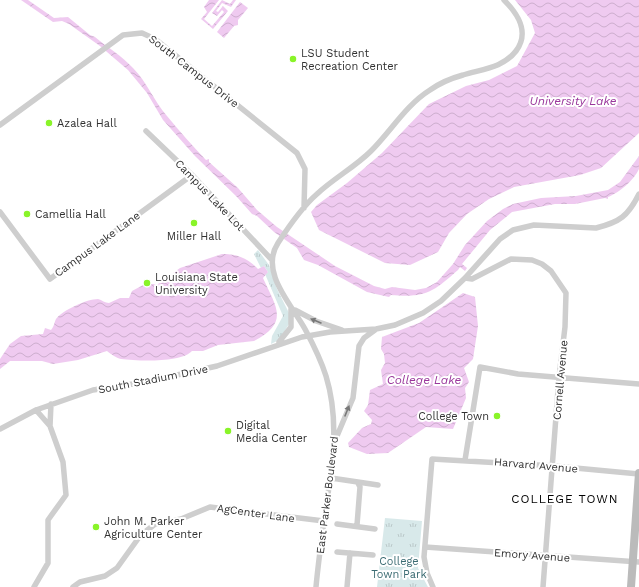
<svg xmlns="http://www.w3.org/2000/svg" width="639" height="587" font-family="'Work Sans',sans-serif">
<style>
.grass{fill:url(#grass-tufts)}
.water{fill:url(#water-waves)}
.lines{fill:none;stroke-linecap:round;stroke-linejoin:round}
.street{stroke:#cecece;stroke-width:5.5}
.secondary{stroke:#bbb;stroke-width:8}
.oneway{fill:#787878}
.poi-dot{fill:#89f428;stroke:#fff;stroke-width:1.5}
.labels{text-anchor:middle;stroke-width:4;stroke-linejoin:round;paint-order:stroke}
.poi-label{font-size:11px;fill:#313131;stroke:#fff;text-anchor:start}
.street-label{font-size:11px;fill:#313131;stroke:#fff}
.park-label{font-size:11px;fill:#3a6b72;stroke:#fff}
.water-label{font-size:12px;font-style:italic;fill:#9a379c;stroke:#fff}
.neighbourhood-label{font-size:12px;letter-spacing:1px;fill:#000;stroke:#fff}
</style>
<defs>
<pattern id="grass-tufts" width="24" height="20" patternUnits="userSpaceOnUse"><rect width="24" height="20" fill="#d8e9ea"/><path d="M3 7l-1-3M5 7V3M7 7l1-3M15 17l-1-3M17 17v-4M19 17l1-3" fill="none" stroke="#bac8c9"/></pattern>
<pattern id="water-waves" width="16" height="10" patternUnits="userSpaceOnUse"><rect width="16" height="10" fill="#efcaf0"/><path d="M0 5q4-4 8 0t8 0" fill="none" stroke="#cdaece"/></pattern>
</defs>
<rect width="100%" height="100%" fill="#fff"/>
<!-- grass -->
<path class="grass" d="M258,250L269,265L277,289L289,313V324L279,340L271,344L272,336L283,316L265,274L268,272L264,266L261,268L254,254Z
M385,518L422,521L418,568L428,587H377Z"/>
<!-- water -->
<path class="water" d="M21,0H28L54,18L68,17L90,35L95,37C107,47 122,56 133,68C147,82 154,101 167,116C179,131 192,145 206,160L209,159V162L238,188L257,210L277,227L335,266L374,286L385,289L392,287L415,290L426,288L437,282L453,264L465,245L487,221L503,209L513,204L541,198L576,196L608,190L620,182L639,156C639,159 639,165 639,169C634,180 619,193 608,197V199L605,198L575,204H555L512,212L490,230L462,264L467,268L465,271L460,267L458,270C433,292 426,298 391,295L389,297L367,292L318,265L304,260L297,248L274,232L257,216L252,214L237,197L195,156L163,120L147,93L128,70L100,46L69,24L62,21L53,22Z
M209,0H219L204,19L212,26L224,12L222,10L217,16L212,13L222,0L230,4L233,0H236L231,7L222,3L216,11L218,12L223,6L228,11L213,29L201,19L207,12L204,7Z
M515,0H639V133L601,168L580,175L514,187L489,199L467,214L449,233L438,252L410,265L385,263L319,230L311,212L317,205L347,183L382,153L429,104L466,86L489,80L517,66L535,33L531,20Z
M240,2L248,8L238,20V25L234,26L224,38L217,32Z
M222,254C237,254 248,258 258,269L264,266L268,272L263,278C276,307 290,322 254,341L218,345L203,351H192C181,363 138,361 121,359C116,358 111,354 107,351L78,360L53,364L42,361H10L0,369V359L10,344L21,336L43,334L45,328L51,330C54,327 54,323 56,319C63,310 87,299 98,299C102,300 105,303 109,303L120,298H129L132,291L145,284H158L180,268Z
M463,293L475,297L478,326L473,359L464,368L469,382L465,388L466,398L453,429L426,427L388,453L367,454L349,447L348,443L362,428L371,424L372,420L364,411L368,405L370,390L383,384L381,370L385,363L384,354L381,349L382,337L419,323Z"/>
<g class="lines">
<!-- street -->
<path class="street" d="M0,125L123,35L142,33L155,39L297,153L305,169L304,208
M146,131L192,175L272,260
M0,212L50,279L192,175
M465,278L472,279L511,259L532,260L542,264L551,271L566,293L565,327L559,377L543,587
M295,310L316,321L342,330
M279,342L291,327V309
M50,426L51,404
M0,429L36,410L93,390L146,382L217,366L302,337L330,332L376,329L395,325L423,313L441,301L465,278L500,239L513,230L534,225L596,228C620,222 628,216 639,194
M337,436L353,398L359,346L364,338L375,330
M465,460L480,367L518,374L639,384
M331,478L378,485
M337,524L375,529
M357,525L360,487L358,483
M425,547L639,562
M337,552L373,555
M34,587L48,563V520L66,495L63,462L50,426L36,410
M73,587L80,582L105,576L117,568L140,536L155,524L181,519L210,507L324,521
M316,587C318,565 321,543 324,521C331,472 341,425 326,376C321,360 313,344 305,329C292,305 259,272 278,243C289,226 302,207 317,194C334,178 355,167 371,151C391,131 406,105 430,90C440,83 452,78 463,75C482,69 503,68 516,51C530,32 518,14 504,0
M347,587L350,553
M433,587L427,573L424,557L432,459L554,466L639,474"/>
<!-- secondary -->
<path class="secondary" d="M631,587L639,473"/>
</g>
<!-- one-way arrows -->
<defs><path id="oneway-solid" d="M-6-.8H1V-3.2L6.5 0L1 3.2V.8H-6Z"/></defs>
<g class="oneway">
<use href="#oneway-solid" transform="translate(316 321) rotate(-157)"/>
<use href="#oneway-solid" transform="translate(347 411) rotate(-68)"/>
</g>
<!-- markers -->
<g class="poi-dot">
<circle cx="293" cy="59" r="4"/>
<circle cx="49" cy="123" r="4"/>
<circle cx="27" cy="214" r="4"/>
<circle cx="194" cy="223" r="4"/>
<circle cx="147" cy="283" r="4"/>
<circle cx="497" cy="416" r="4"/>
<circle cx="228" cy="431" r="4"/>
<circle cx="96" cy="527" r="4"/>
</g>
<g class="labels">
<!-- poi labels -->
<g class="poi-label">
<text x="301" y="57">LSU Student<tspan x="301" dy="13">Recreation Center</tspan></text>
<text x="57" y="127">Azalea Hall</text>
<text x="35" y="218">Camellia Hall</text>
<text x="194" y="240" text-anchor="middle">Miller Hall</text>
<text x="155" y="281">Louisiana State<tspan x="155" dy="13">University</tspan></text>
<text x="489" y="420" text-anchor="end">College Town</text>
<text x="236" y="429">Digital<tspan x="236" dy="13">Media Center</tspan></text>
<text x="104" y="525">John M. Parker<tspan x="104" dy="13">Agriculture Center</tspan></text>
</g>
<!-- street labels -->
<g class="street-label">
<text transform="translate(194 71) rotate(38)" y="4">South Campus Drive</text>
<text transform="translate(210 195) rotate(46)" y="4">Campus Lake Lot</text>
<text transform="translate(97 244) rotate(-36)" y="4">Campus Lake Lane</text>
<text transform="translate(153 379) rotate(-11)" y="4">South Stadium Drive</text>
<text transform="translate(560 380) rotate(-85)" y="4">Cornell Avenue</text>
<text transform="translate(536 465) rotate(5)" y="4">Harvard Avenue</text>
<text transform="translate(327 495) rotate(-83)" y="4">East Parker Boulevard</text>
<text transform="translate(256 513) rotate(8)" y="4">AgCenter Lane</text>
<text transform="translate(532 555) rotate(4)" y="4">Emory Avenue</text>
</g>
<!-- park labels -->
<g class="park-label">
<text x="399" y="565">College<tspan x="399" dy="13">Town Park</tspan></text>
</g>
<!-- water labels -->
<g class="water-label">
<text x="573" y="105">University Lake</text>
<text x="424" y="384">College Lake</text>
</g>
<!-- neighbourhood labels -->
<g class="neighbourhood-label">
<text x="565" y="503">COLLEGE TOWN</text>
</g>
</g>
</svg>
